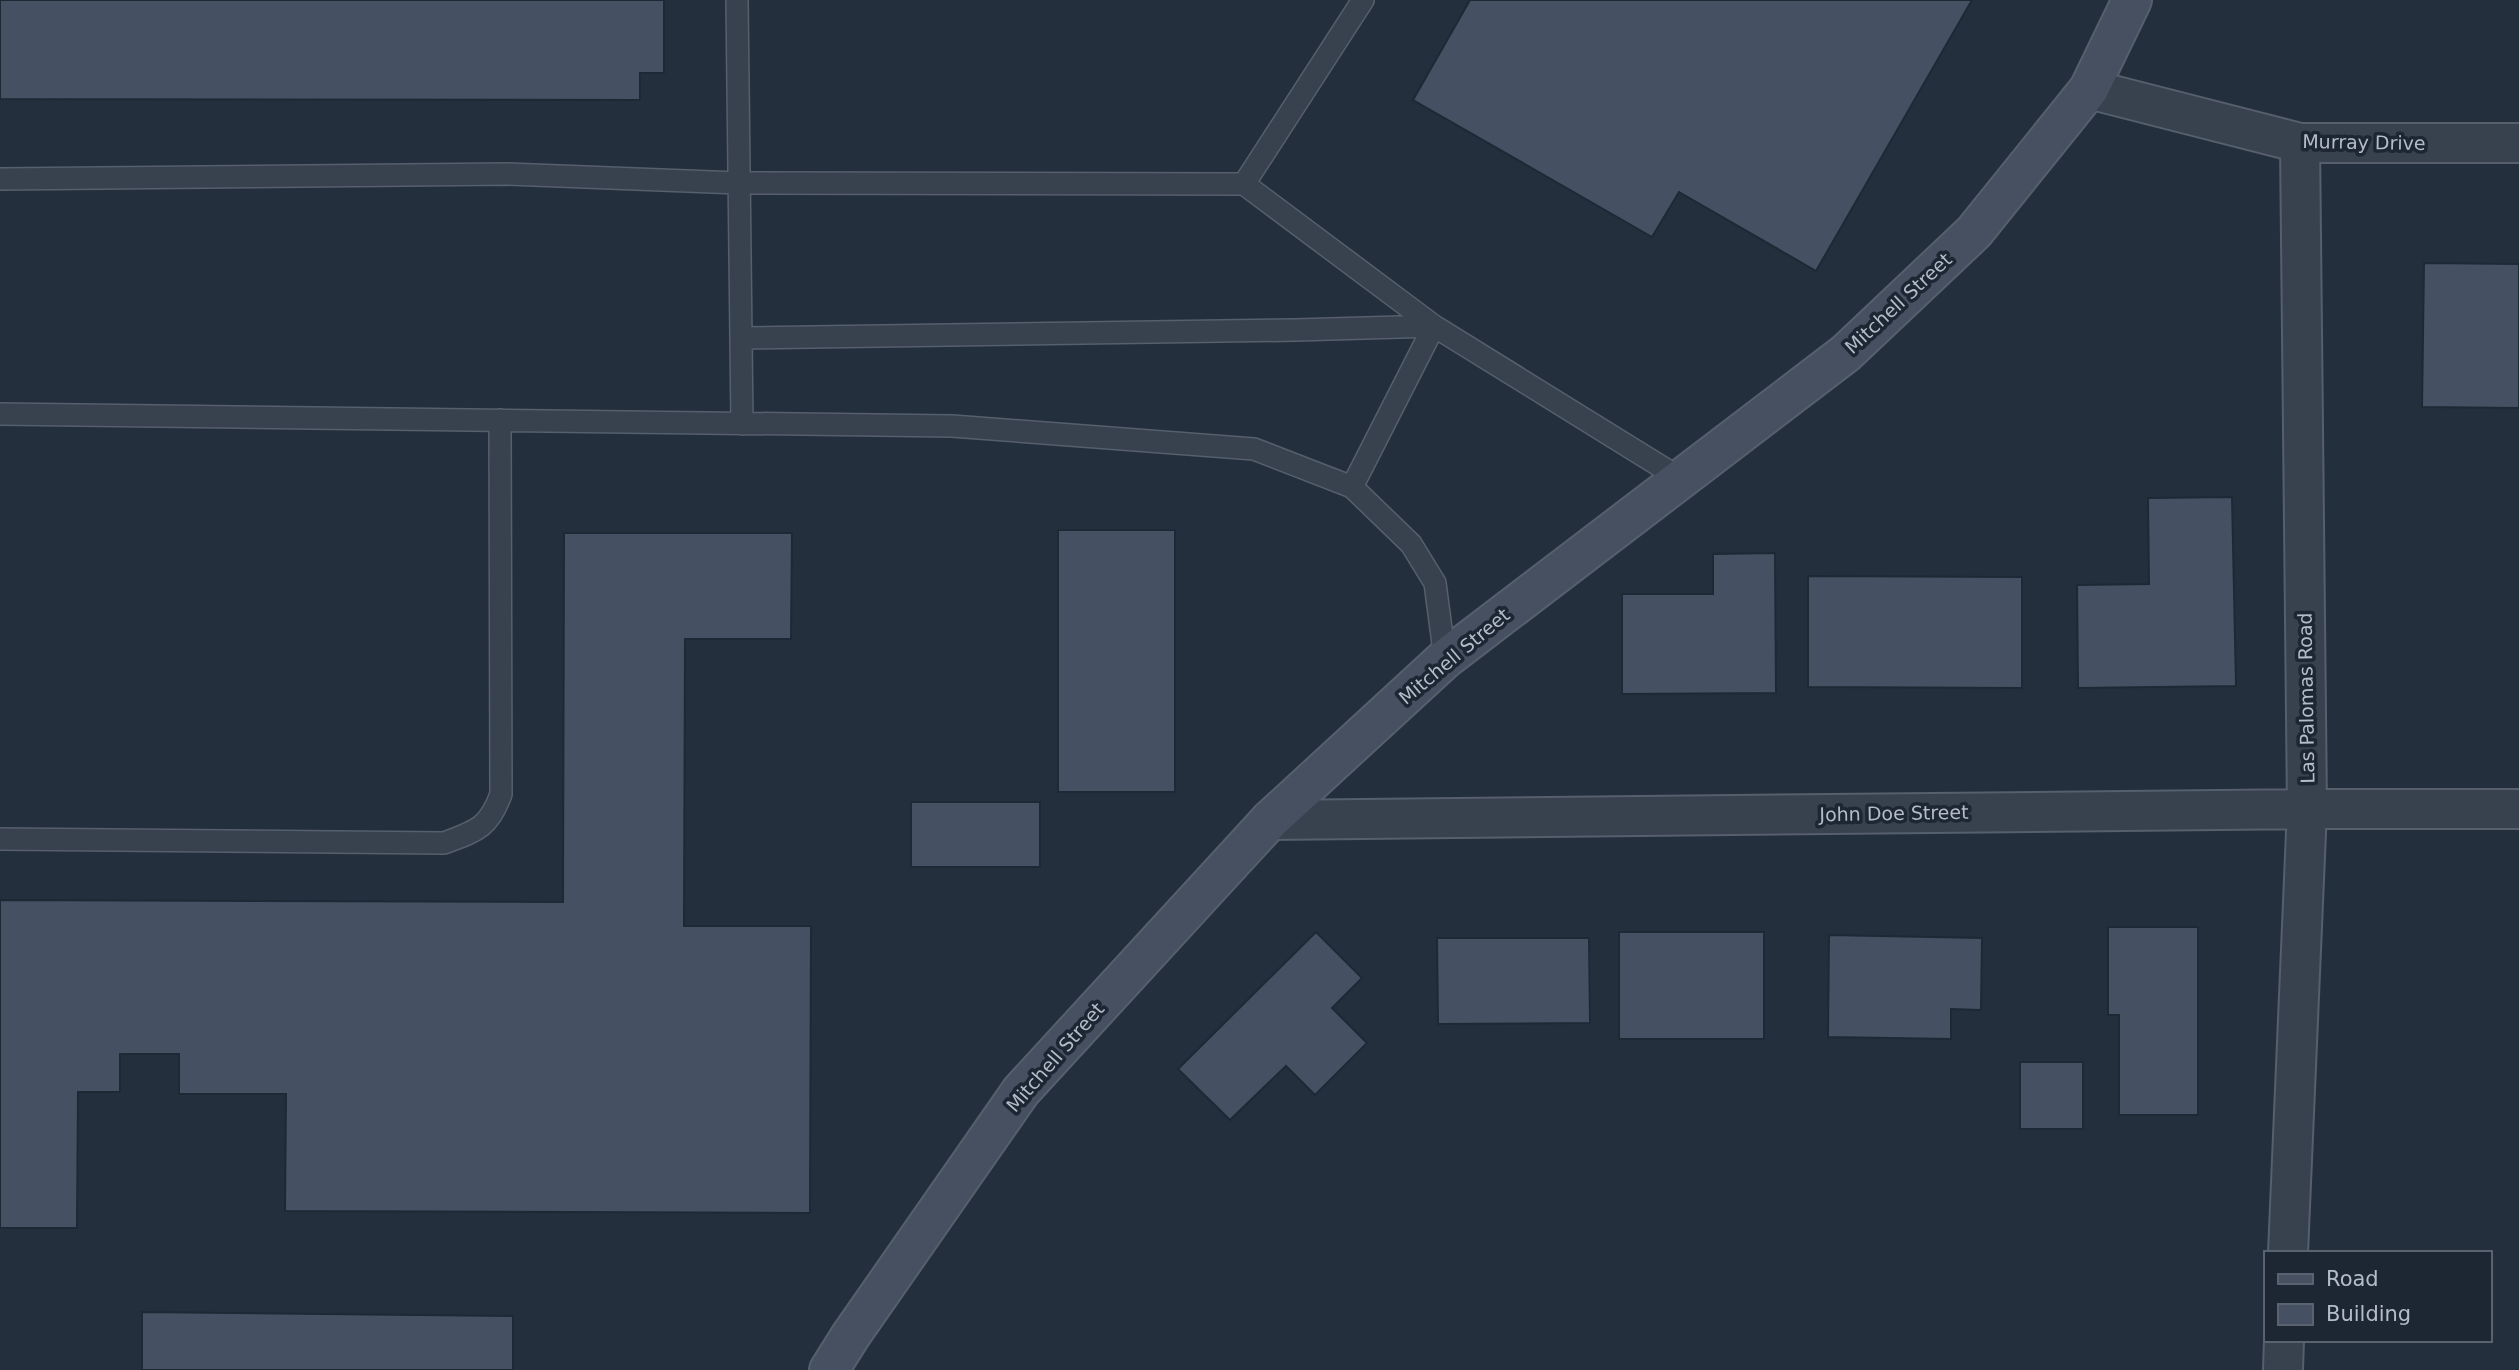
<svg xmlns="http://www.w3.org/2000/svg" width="2519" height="1370" font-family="'DejaVu Sans',sans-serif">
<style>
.building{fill:#455162;stroke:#1f2835;stroke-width:2}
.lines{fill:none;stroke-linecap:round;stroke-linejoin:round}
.lane-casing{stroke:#565f6c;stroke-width:24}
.street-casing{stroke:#565f6c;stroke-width:42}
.secondary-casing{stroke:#565f6c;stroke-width:42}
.lane{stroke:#38414e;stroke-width:21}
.street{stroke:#38414e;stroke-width:38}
.secondary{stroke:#465061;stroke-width:38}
.labels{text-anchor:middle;stroke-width:7;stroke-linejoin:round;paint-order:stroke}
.street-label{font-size:19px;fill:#b4bcc9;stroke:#1d2633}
</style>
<rect width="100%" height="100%" fill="#242f3e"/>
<!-- building -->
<path class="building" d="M0,0H664V73H640V100L0,99Z
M1470,0H1972L1816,271L1679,192L1652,237L1413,100Z
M2424,263L2519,264V408L2422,407Z
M2232,497L2236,686L2078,688L2077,585L2149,584L2148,498Z
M1058,530H1175V792H1058Z
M564,533H792L791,639H685L684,926H811L810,1213L285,1211L286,1094H179V1054H120V1092H78L77,1228H0V900L563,902Z
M1775,553L1776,693L1622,694V594H1713V554Z
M1808,576L2022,577V688L1808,687Z
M911,802H1040V867H911Z
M2108,927H2198V1115H2119V1015H2108Z
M1316,932L1362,978L1332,1008L1367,1043L1315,1095L1286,1066L1230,1120L1178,1069Z
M1619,932H1764V1039H1619Z
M1829,935L1982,938L1981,1010L1951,1009V1039L1828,1037Z
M1437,938H1589L1590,1023L1438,1024Z
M2020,1062H2083V1129H2020Z
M142,1312L513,1316V1370H142Z"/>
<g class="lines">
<!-- lane casing -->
<g class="lane-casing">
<path id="lane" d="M737,0L742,424
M0,179L507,174L738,183L1244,184L1434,326L1681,479
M1244,184L1363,0
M741,338L1296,330L1434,326L1352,487
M0,414L952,426L1254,449L1352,487L1411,544L1435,583L1445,659
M0,839L444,843C476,831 489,828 501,794L500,420"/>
</g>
<!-- street casing -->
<g class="street-casing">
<path id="street" d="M2089,89L2300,143H2519
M1270,820L2307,809H2519
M2288,1253L2307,809L2300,143
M2283,1370L2284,1340"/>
</g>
<!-- secondary casing -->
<g class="secondary-casing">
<path id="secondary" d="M829,1370L851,1335L1021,1091L1270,820L1445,659L1846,353L1974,232L2089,89L2132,0"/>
</g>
<!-- lane -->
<use href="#lane" class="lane"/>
<!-- street -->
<use href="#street" class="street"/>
<!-- secondary -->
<use href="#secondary" class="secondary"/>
</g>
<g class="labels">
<!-- street labels -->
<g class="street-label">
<text transform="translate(2364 142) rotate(1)" y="7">Murray Drive</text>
<text transform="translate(1898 303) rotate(-43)" y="7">Mitchell Street</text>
<text transform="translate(1454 656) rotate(-40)" y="7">Mitchell Street</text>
<text transform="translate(2306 698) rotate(-91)" y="7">Las Palomas Road</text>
<text transform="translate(1894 813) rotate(-1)" y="7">John Doe Street</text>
<text transform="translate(1055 1057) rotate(-49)" y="7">Mitchell Street</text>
</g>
</g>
<!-- legend -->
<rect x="2264" y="1251" width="228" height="91" fill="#1d2633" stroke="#59626f" stroke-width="2"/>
<rect x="2278" y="1274" width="35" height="10" fill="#465061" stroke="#59626f" stroke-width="2"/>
<text x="2326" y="1286" font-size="21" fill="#b4bcc9">Road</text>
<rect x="2278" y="1304" width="35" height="21" fill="#455162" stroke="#59626f" stroke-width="2"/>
<text x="2326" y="1321" font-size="21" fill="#b4bcc9">Building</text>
</svg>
